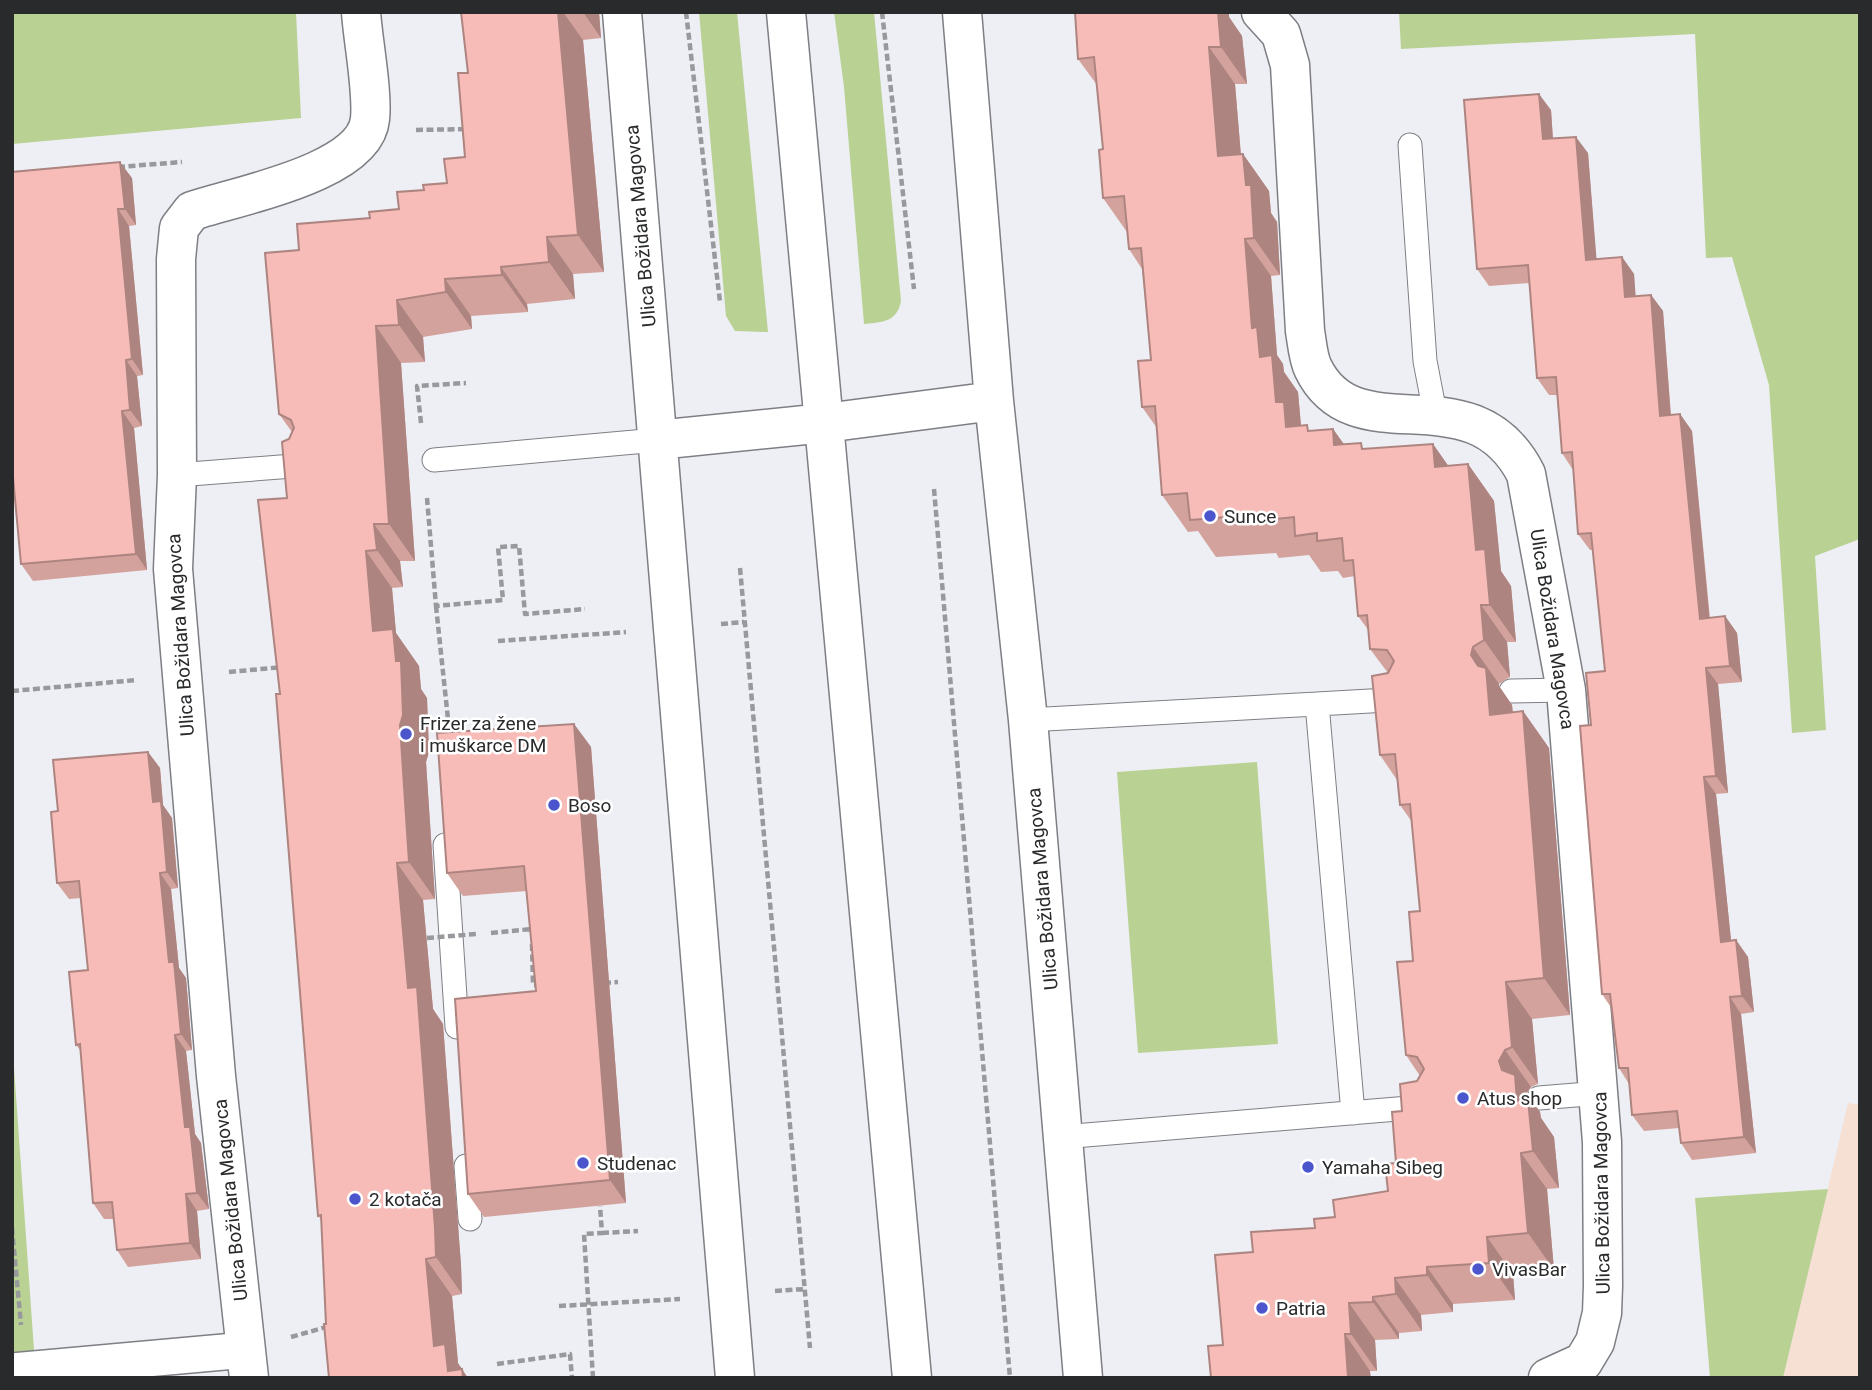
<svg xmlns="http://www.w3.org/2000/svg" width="1872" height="1390" font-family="Roboto,sans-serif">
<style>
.commercial{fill:#f6e0d3}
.green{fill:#bad194}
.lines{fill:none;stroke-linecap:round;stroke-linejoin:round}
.service-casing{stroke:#7d7f84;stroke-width:25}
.pedestrian-casing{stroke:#7d7f84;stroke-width:38}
.minor-casing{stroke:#7d7f84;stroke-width:41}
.tertiary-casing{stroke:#7d7f84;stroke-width:41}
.path{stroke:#97999c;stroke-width:4.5;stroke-dasharray:7 3.5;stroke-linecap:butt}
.service{stroke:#fff;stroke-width:23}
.pedestrian{stroke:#fff;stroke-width:35}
.minor{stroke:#fff;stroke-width:38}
.tertiary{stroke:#fff;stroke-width:38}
.path-bridge{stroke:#97999c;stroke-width:4.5;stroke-dasharray:7 3.5;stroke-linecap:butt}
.wall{fill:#d4a29d}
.shaded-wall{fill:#ad8480}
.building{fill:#f7bcb7;stroke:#ad8480;stroke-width:2}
.poi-dot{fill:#4b56cc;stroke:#fff;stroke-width:2.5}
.labels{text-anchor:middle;stroke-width:5;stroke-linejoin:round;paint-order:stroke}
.street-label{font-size:19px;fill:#292a2c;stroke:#fff}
.poi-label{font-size:19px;fill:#292a2c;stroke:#fff;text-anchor:start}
</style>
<rect width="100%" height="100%" fill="#edeff4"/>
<!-- commercial -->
<path class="commercial" d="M1848,1103L1860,1105V1378H1783Z"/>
<!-- green -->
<path class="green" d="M12,12H296L301,118L12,144Z
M699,12H737L768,332L735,331L726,316Z
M834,12H874L901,301C897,322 883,322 864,324L844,87Z
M1399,12H1860V539L1815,556L1826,730L1792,733L1769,385L1732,257L1706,258L1695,34L1401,49Z
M1257,762L1278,1044L1138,1053L1117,772Z
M12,1039L36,1378H12Z
M1828,1189L1783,1378H1710L1695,1198Z"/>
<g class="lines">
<!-- service casing -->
<g class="service-casing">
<path id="service" d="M1410,145L1425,361L1435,413
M434,460L657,440
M177,475L306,465
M1511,691L1566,690
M1317,704L1405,699
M1028,720L1317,704L1353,1113
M445,845L457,1027
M1539,1098L1600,1093
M1062,1137L1433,1106
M466,1166L470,1219"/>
</g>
<!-- pedestrian casing -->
<g class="pedestrian-casing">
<path id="pedestrian" d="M12,1371L246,1350"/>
</g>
<!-- minor casing -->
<g class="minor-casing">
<path id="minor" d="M622,12L735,1378
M962,12L994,401L1028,720L1083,1378
M1261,12L1281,34L1290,65L1305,331C1307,342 1308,358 1313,368C1356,457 1472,368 1526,474L1566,690L1602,1142L1603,1286L1602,1313L1595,1342L1583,1362L1548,1378
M657,440L825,423L994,401
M249,1378L216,1076L173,569L177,475L176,259L179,228L192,211C236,196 365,173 370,119C373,92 363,41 361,12"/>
</g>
<!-- tertiary casing -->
<g class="tertiary-casing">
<path id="tertiary" d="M786,12L912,1378"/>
</g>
<!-- path -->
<path class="path" d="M686,12L720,302
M882,12L914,289
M416,130L467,129
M118,167L182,162
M421,423L417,386L466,383
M934,489L1010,1378
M427,498L436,606L503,600L498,547L519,546L525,614L585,609
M740,568L810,1348
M436,606L450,738
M721,624L744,622
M498,641L626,632
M229,672L283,667
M12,691L137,680
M491,933L531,929V932
M532,944L533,985H540
M604,983L618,982
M12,1228L21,1325
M602,1233L638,1231
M775,1291L805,1289
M559,1306L680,1299
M291,1337L330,1326
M497,1364L570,1354L572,1378
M593,1378L584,1234L602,1233L600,1206"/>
<!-- service -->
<use href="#service" class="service"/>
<!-- pedestrian -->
<use href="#pedestrian" class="pedestrian"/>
<!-- minor -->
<use href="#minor" class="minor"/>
<!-- tertiary -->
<use href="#tertiary" class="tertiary"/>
<!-- path-bridge -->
<path class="path-bridge" d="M427,938L476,934"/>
</g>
<!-- wall -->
<path class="wall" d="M461,12H599L601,38L583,40L604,272L573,274L575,299L527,304L528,312L471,316L472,329L423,337L425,362L401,363L415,561H400L403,587L392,588L396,633L419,666L421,689L427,698L429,752L426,762L435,899L423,900L433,1009L443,1024L461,1265L462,1294L452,1296L458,1363L326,1324L321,1219L318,1216L280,694L289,439L292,432L279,414L299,250L370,218L399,209L424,190L447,183L465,157L468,73Z
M1075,12H1229V17L1242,36L1247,84H1235L1241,155L1243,154L1269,191L1271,213L1277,222L1280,275L1271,276L1277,355L1283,364L1284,372L1298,392L1301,426L1311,431L1333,429L1344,444L1365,449L1433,444L1448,466L1468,464L1494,501L1501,571L1511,586L1516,642H1507L1510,677L1499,684V686L1512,705L1513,712L1523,711L1549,748L1570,1015L1532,1019L1538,1084L1531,1087L1527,1093L1540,1112L1541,1118L1554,1137L1559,1188L1547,1189L1554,1270L1513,1274L1515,1300L1453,1304V1312L1421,1315L1422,1331L1399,1333V1339L1375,1340L1377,1371H1370L1223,1345L1253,1252L1315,1228L1388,1191L1396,1163L1402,1111L1420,1076L1406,1055L1413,961L1420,911L1412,822L1400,805L1397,780L1380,755L1388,673L1370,649L1369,631L1358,616L1355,576L1343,578L1338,571L1321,572L1309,555L1279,558L1276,553L1216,557L1198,531L1188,532L1162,495L1157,428L1142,407L1151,360L1142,269L1129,249L1127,232L1103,198V149L1097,85L1078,59Z
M1551,110L1553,139L1588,153L1596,259L1622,257L1634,274L1635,296L1651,295L1663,311L1671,415L1680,414L1692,431L1710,618L1725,616L1737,633L1742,682L1718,684L1728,793L1716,794L1731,941L1736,940L1748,957L1754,1012L1741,1014L1756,1153L1692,1160L1681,1143L1679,1128L1644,1131L1632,1115L1629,1084L1619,1068L1612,1009L1602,994L1591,725L1605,671L1593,550H1590L1578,534L1573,470L1562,453L1557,395H1549L1537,378L1530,283L1489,286L1477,269Z
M12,172L132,178L136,225L129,226L143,375L137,376L142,426L134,428L147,570L33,581L21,564Z
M574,724L591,747L626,1203L484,1217L468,1194L536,991L527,891L463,896L447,873Z
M148,752L160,768L163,805L172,818L178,888L171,889L179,968L186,978L192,1050L186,1051L195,1134L201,1143L209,1209L197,1211L201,1259L128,1267L117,1250L114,1219H104L93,1203L81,1051L76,1045L88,970L81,898L69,899L57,883L58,811Z"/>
<!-- shaded-wall -->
<path class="shaded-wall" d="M558,12H563L583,40L604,272L578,235Z
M583,12H599L601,38Z
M1213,12H1229V17L1242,36L1247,84L1221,47Z
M1209,47L1235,84L1244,193L1218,156Z
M1539,94L1551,110L1554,156L1543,139Z
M1576,137L1588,153L1598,277L1586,260Z
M1243,154L1269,191L1271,213L1277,222L1280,275L1254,238L1246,185Z
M120,162L132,178L136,225L125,209Z
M118,209L129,226L143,375L132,359Z
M547,237L573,274L575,299L549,262Z
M1245,239L1271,276L1277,355L1283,364L1284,372L1298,392L1301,426L1286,427L1260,357L1252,328Z
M1622,257L1634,274L1637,313L1625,297Z
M501,267L527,304L528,312L502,275Z
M445,279L471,316L472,329L446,292Z
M1651,295L1663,311L1672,433L1660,416Z
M397,300L423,337L425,362L399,325Z
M376,326L401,363L415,561L389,524Z
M126,360L137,376L142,426L130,410Z
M122,411L134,428L147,570L136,554Z
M1680,414L1692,431L1711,636L1700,619Z
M1333,429L1359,466L1334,445Z
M1433,444L1459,481L1435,467Z
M1468,464L1494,501L1501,571L1511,586L1516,642L1490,605L1476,550Z
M374,524L400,561L403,587L377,550Z
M366,551L392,588L396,633L419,666L421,689L427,698L429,752L426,762L435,899L409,862L373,631Z
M1481,605L1507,642L1510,677L1484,640Z
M1725,616L1737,633L1742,682L1730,666Z
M1473,647L1499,684V686L1512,705L1516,752L1490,715L1471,655Z
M1706,668L1718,684L1728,793L1716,776Z
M1523,711L1549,748L1570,1015L1544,978Z
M574,724L591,747L626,1203L610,1180Z
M148,752L160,768L163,805L172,818L178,888L167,872L153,802Z
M1704,777L1716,794L1733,959L1721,942Z
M397,863L423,900L433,1009L443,1024L461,1265L462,1294L436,1257L408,988Z
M160,873L171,889L179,968L186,978L192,1050L181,1034L169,962Z
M1736,940L1748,957L1754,1012L1742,996Z
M1506,982L1532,1019L1538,1084L1512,1047Z
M1730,997L1741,1014L1756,1153L1744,1137Z
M175,1035L186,1051L195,1134L201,1143L209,1209L197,1193L185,1127Z
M1505,1050L1531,1087L1527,1093L1540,1112L1541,1118L1554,1137L1559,1188L1533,1151L1517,1101L1499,1061Z
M1521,1153L1547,1189L1554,1270L1528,1233Z
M186,1194L197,1211L201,1259L190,1243Z
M1487,1237L1513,1274L1515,1300L1489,1263Z
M426,1259L452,1296L458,1363L468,1378H452L434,1346Z
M1427,1267L1453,1304V1312L1427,1275Z
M1395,1278L1421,1315L1422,1331L1396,1294Z
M1373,1297L1399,1333V1339L1373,1302Z
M1349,1303L1375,1340L1377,1371L1351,1334Z
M1345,1334L1370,1371L1371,1378L1348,1377Z"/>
<!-- building -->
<path class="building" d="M461,12H558L578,235L547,237L549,262L501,267L502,275L445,279L446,292L397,300L399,325L376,326L389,524H374L377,550L366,551L373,631L393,629L396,661H401L403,715L400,725L409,862L397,863L408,988L417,987L435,1228L436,1257L426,1259L434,1346L445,1344L448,1371L462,1369L463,1378H329L324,1324H326L321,1215L318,1216L276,694H280L258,500L287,498L282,442L289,439L294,428L291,420L279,414L265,253L299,250L297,224L370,218L369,212L399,209L397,192L424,190L423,185L447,183L444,159L465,157L458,73H468Z
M1075,12H1218L1221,47H1209L1218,156L1243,154L1246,185H1251L1254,238L1245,239L1252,328L1257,327L1260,357L1272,355L1276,402H1284L1286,427L1307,425L1308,431L1333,429L1334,445L1361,443L1362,449L1433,444L1435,467L1468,464L1476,550L1485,549L1490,605H1481L1484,640L1473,647L1471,655L1478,666L1486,668L1490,715L1523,711L1544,978L1506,982L1512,1047L1505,1050L1499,1061L1502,1070L1515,1075L1517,1101L1528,1100L1533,1151L1521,1153L1528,1233L1487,1237L1489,1263L1427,1267V1275L1395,1278L1396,1294L1373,1297V1302L1349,1303L1351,1334H1345L1348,1377L1211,1378L1208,1346L1223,1345L1215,1255L1253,1252L1251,1232L1315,1228L1314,1219L1335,1217L1333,1200L1388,1191L1385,1164L1396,1163L1392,1112L1402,1111L1400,1084L1417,1081L1424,1069L1417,1057L1406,1055L1397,962L1413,961L1409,912L1420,911L1410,804L1400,805L1395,754L1380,755L1372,676L1388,673L1394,661L1387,650L1370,649L1367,615L1358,616L1353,560L1344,561L1342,538L1317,541V533L1295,536L1294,517L1254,521L1253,515L1190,520L1187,493L1162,495L1155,406L1142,407L1138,361L1151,360L1141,248L1129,249L1124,196L1103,198L1099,150L1103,149L1094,57L1078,59Z
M1539,94L1543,139L1576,137L1586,260L1622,257L1625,297L1651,295L1660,416L1680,414L1700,619L1725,616L1730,666L1706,668L1716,776L1704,777L1721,942L1736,940L1742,996L1730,997L1744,1137L1681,1143L1677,1111L1632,1115L1628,1068H1619L1610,994H1602L1580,726L1591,725L1586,673L1605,671L1591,533L1578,534L1572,452L1562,453L1556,377L1537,378L1528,265L1477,269L1464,100Z
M120,162L125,209H118L132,359L126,360L130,410L122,411L136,554L21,564L12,466V172Z
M574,724L610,1180L468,1194L455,999L536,991L524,866L447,873L437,733Z
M148,752L153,802L161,801L167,872L160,873L169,962H174L181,1034L175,1035L185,1127H190L197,1193L186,1194L190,1243L117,1250L112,1202L93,1203L80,1044L76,1045L69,972L88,970L79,881L57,883L51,812L58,811L53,760Z"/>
<!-- markers -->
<g class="poi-dot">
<circle cx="1210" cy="516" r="7"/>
<circle cx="406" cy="734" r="7"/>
<circle cx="554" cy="805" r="7"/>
<circle cx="1463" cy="1098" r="7"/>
<circle cx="583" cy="1163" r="7"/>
<circle cx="1308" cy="1167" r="7"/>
<circle cx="355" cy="1199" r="7"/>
<circle cx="1478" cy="1269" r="7"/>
<circle cx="1262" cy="1308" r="7"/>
</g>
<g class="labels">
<!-- street labels -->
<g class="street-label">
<text transform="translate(640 226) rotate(-95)" y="7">Ulica Božidara Magovca</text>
<text transform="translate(1553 629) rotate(81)" y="7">Ulica Božidara Magovca</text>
<text transform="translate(180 635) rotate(-94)" y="7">Ulica Božidara Magovca</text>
<text transform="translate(1042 889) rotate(-95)" y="7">Ulica Božidara Magovca</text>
<text transform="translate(1601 1193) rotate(-91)" y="7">Ulica Božidara Magovca</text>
<text transform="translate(230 1200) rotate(-96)" y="7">Ulica Božidara Magovca</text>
</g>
<!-- poi labels -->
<g class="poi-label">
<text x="1224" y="523">Sunce</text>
<text x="420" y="730">Frizer za žene<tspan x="420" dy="22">i muškarce DM</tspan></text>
<text x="568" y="812">Boso</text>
<text x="1477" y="1105">Atus shop</text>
<text x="597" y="1170">Studenac</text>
<text x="1322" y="1174">Yamaha Sibeg</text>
<text x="369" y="1206">2 kotača</text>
<text x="1492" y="1276">VivasBar</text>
<text x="1276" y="1315">Patria</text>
</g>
</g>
<!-- border -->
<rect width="1872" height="1390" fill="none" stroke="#292a2c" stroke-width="28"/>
</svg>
